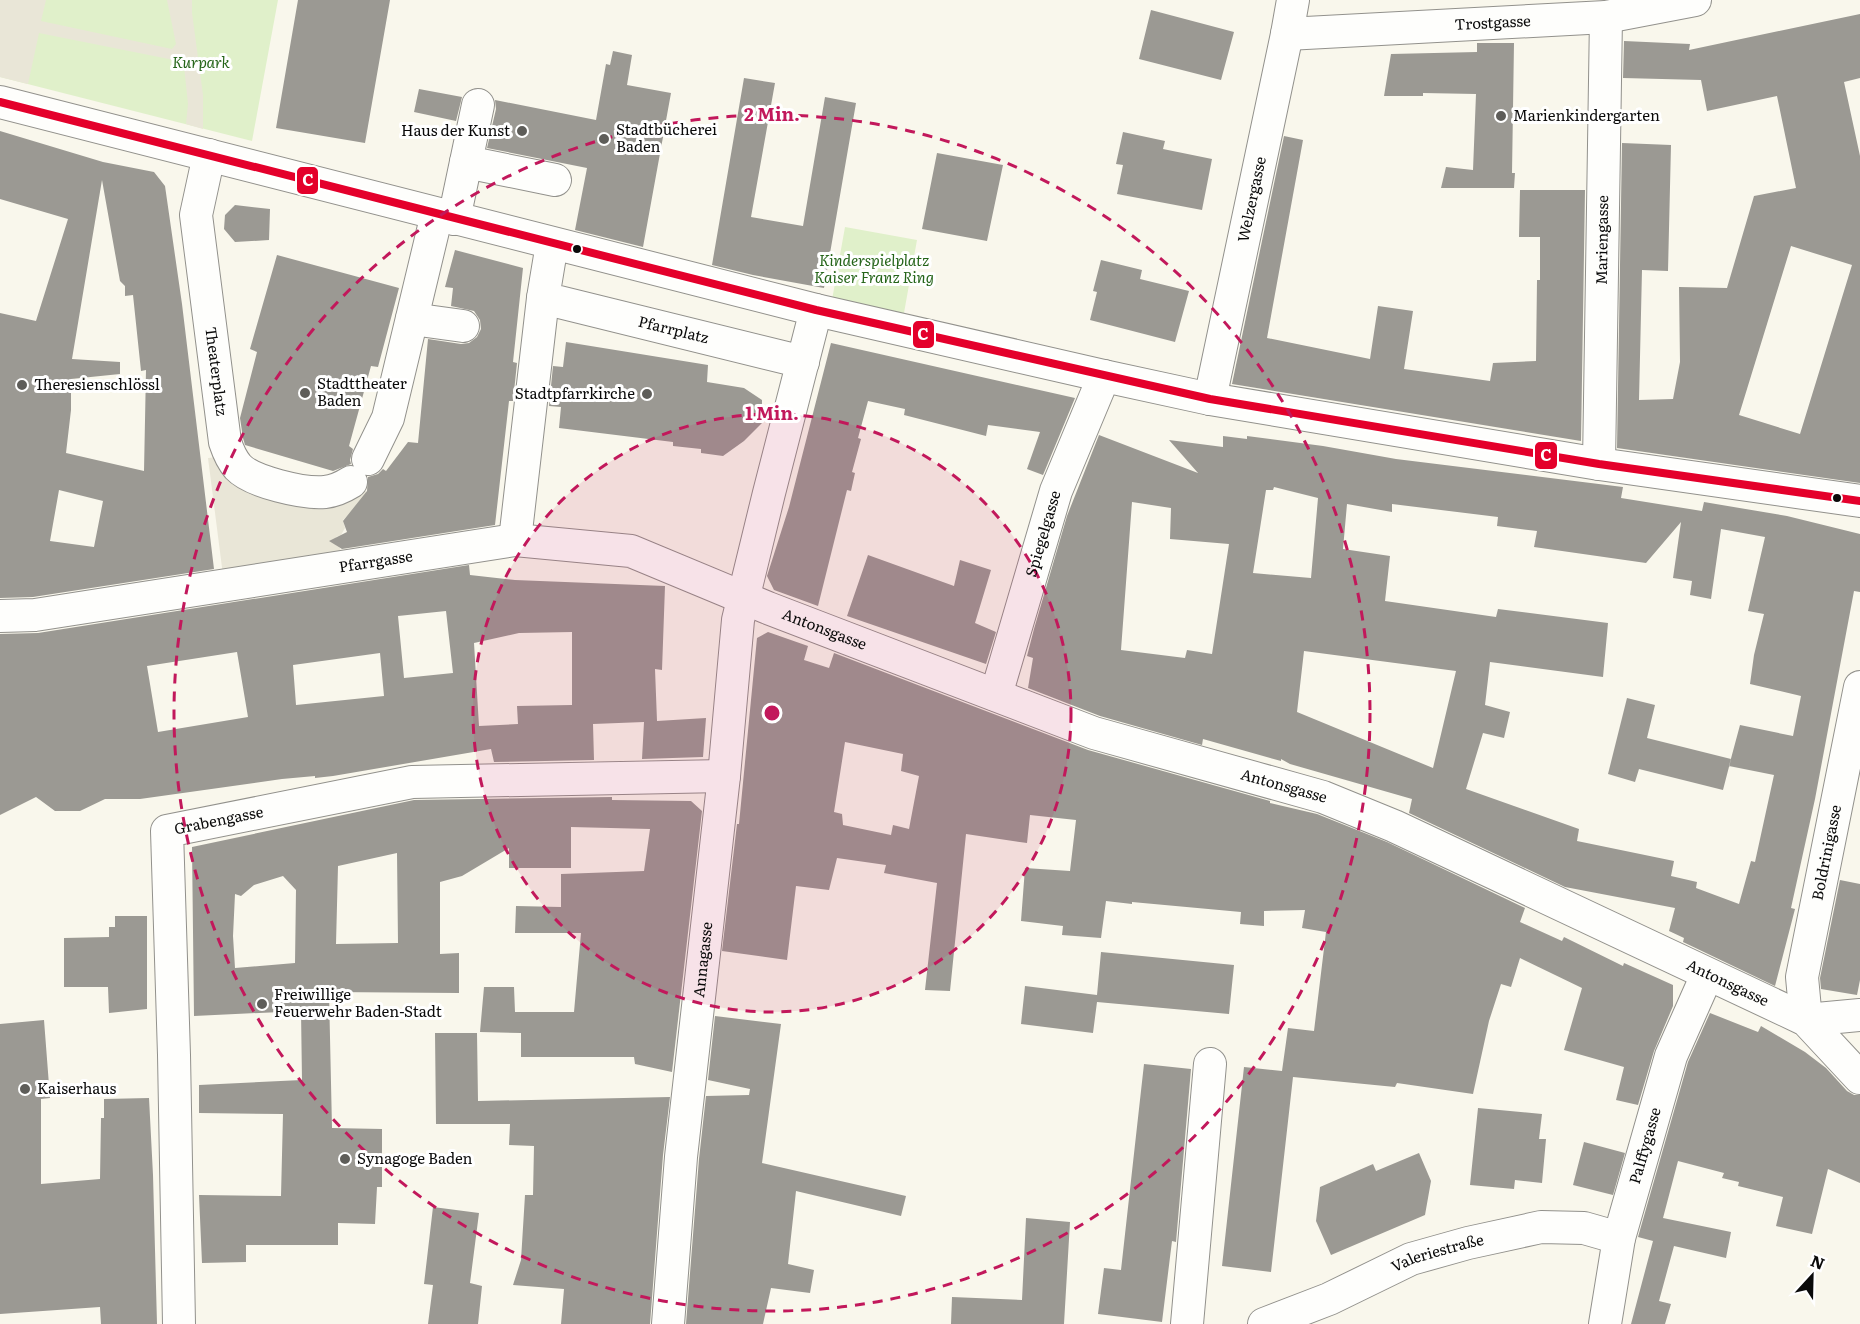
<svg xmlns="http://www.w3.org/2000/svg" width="1860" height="1324" font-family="Literata,serif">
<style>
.green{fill:#e0f0ca}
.plaza{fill:#e9e6d7}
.building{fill:#9b9993;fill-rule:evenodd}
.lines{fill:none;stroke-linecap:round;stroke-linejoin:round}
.minor-casing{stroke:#92918c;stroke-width:34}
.minor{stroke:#fefefc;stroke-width:32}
.bus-1-casing{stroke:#fff;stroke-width:12}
.bus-1{stroke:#e4002b;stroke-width:8}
.ring{fill:none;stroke:#c2185b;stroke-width:3;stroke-dasharray:10 8}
.poi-dot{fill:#5e5d59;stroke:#fff;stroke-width:2}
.bus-dot{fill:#0a0a0a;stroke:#fff;stroke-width:2}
.labels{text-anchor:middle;stroke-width:6;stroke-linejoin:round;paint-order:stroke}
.street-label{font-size:15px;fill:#0a0a0a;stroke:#fff}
.park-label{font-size:15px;font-style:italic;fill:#246418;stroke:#fff}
.poi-label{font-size:15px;fill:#0a0a0a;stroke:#fff;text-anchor:start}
.centre{fill:#c2185b;stroke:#fff;stroke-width:3}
.ring-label{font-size:18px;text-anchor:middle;font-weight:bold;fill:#c2185b;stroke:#fff;stroke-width:6;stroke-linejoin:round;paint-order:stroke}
.line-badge{stroke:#fff;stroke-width:2}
.badge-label{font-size:16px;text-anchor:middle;font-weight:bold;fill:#fff}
</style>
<rect width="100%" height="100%" fill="#f9f7ec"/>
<!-- green -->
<path class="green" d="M0,0H278L252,141L0,77Z
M845,227L917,240L904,313L832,300Z"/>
<!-- plaza -->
<path class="plaza" d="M0,0H46L41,21L172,49L176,44L167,0H192V13L203,95V129L186,124L188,104L184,66L174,60L39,33L28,84L0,77Z
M230,456L238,468L351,482L370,494L343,520L345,528L341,535L336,537V545L340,548L342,572L225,591L208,458Z"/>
<!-- building -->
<path class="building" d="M298,0H390L365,143L276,128Z
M1151,10L1234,32L1221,80L1139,59Z
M1860,14V78L1844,82L1860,156V483L1617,448L1622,143L1671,145L1668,271L1642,270L1639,400L1673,399L1680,362L1679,287L1727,288L1754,196L1796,188L1777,96L1707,111L1701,80L1623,78L1624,41L1690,44L1689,50ZM1791,246L1852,265L1800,434L1739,415Z
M1477,43H1514L1512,173H1515L1514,188H1441L1446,167L1473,170L1476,94L1423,93V96H1384L1391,54L1477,52Z
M613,51L632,55L627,85L671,93L643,247L575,230L587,168L487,148L496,109L495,100L596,120L606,64L610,65Z
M744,78L775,83L751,217L803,226L825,97L856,103L824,288L753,275L712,265Z
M419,89L462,97L456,121L414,112Z
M0,131L103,162L154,172L165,186L182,304L214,569L33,597L0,598V313L36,321L68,219L0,199ZM102,180L120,281L125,286V296L133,295L141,371L146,370L144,471L66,453L71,410V379L120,374V362L72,359ZM59,490L103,501L94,547L50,541Z
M1123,132L1165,141L1163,149L1212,159L1202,210L1117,194L1123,165L1116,164Z
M1284,136L1303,140L1267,338L1370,359L1378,306L1413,311L1404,369L1490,381L1493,363L1536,361L1537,280H1540V237H1519L1520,190H1585L1581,441L1232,384Z
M937,153L1003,165L987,241L922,229Z
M235,205L270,209L269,240L235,242L224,229L225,215Z
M455,250L523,268L513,362L517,363L513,401H509L495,525L342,549L329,541L347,532L343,521L367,491L368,477L378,474L383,469L386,471L408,442L418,443L428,339L461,344L469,343L477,337L481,329L480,320L474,311L451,306L453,288L445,287Z
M277,255L399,288L378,367L371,366L349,446L353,449L350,460L351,464L333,471L245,445L243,438L240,418L257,352L250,349Z
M1101,260L1142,270L1140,279L1189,291L1175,342L1090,320L1097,292L1093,291Z
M566,342L708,365L707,382L744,388L762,400V423L744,441L723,456L701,453V449L673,446V442L559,428L561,407L549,406L553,366L563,367Z
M831,343L1075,398L1043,475L1027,469L1040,432L988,425L986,436L904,415L905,409L868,401L858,438L861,439L852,472L855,473L851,491L847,490L818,606L774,590L767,576L789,507Z
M1099,435L1198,473L1169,440L1223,447V436L1247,439V436L1323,446L1396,459L1623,487L1621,498L1702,511L1704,502L1787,516L1860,534V592L1854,591L1815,799L1791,908L1795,909L1775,986L1683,942L1684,938L1669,931L1675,908L1565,887L1409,813L1412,799L1290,764L1281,759V761L1203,739L1202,745L1100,716L1028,688L1033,658L1027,656L1034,629L1067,516ZM1274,487L1318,498L1311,578L1253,573L1266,490H1273ZM1132,502L1171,508L1170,539L1229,544L1212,654L1187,650L1185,658L1121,650ZM1347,504L1392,512V504L1498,517L1497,526L1537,531L1534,547L1646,563L1681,522L1673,578L1692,581L1690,595L1711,599L1721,529L1765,537L1748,611L1764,614L1754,655L1750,684L1801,696L1793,736L1740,725L1729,766L1774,775L1755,862L1751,861L1739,904L1696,888L1697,882L1671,876L1674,861L1577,841L1579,829L1466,789L1483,733L1504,738L1510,712L1485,705L1490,662L1603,677L1608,623L1498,609L1496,617L1385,601L1390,556L1343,549ZM1304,651L1456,671L1433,768L1297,712Z
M868,555L954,586L960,560L991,570L975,623L996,632L986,664L847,616Z
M469,565L470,575L515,580L665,586L662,670L655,669L657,721L706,718L703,757L642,759L644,722L593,724L594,760L494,762L491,749L333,776L315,778V776L282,779L140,799H105L80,811H55L36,797L0,815V634L38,633ZM446,611L453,673L404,678L398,616ZM572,632V705L517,706L518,724L479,726L474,643L519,633ZM237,652L248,717L158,732L147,666ZM380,653L384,696L296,705L293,665Z
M768,632L808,646L804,660L829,668L834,653L1088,750L1270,801V803L1317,814L1387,842L1525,908L1520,922L1562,941L1564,937L1623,966L1624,963L1673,985V1006L1654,1051L1638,1105L1616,1100L1624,1067L1564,1050L1582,988L1520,958L1511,987L1501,984L1489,1021L1473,1094L1397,1083L1395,1087L1293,1077L1271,1272L1222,1266L1244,1067L1282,1071L1288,1028L1314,1031L1326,932L1302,928L1305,910L1264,911V926L1240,924L1241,912L1132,902V904L1106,901L1101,938L1062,935L1063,926L1021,921L1025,868L1070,871L1076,820L1030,815L1027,843L966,834L950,991L925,990L937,883L884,873L886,865L837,858L829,890L796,886L787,960L722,951L737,824H739L757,638ZM845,742L903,754L901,771L919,776L909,829L893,825L891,835L843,825L842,814L834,812Z
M1627,698L1655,705L1647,738L1731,759L1723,790L1639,769L1635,782L1608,774Z
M612,797V800L691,801L702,811L672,1072L635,1064L634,1057H521V1033L480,1032L484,987H514L515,1012H574L581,933H515L516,906L561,907V874L644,871L650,829L571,827V868H509V848L462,876L440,882V954L459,953V993L329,992L332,1128L382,1129V1187H377L375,1224L338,1223V1245H246V1262L202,1263L199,1195L281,1196L283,1114L199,1113V1085L302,1080L301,1011L194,1016L192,847L414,800ZM397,853L398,943L336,944L338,866ZM283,876L296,890L295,963L235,968L233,936L235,894L241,896L254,885Z
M1840,880L1860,884V980L1857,995L1821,989L1820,978Z
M115,916H147V1009L109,1013L108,987H64V938L109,937V927H115Z
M1101,952L1234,965L1229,1014L1097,1002L1093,1033L1021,1024L1025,986L1097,995Z
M1710,1013L1758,1032L1761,1026L1805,1052L1826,1068L1847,1091L1854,1095H1860V1183L1828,1169L1812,1234L1776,1226L1783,1197L1738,1186L1739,1182L1722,1178L1724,1173L1678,1161L1663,1218L1731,1232L1726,1258L1674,1246L1659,1301L1671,1304L1665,1324H1631L1653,1241L1638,1237L1688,1062Z
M715,1016L781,1024L762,1163L906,1196L901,1216L796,1191L788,1264L814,1270L810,1293L771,1288L763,1324H686L699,1159L706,1096L749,1095L750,1089L708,1080Z
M44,1020L50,1098L41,1099V1184L100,1179L101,1118H104V1099L149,1098L153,1175L157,1324H101L100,1307L0,1314V1024Z
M435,1033H477L478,1101L670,1097L663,1155L650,1324H561L564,1289L513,1285L521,1260L525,1195H533L534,1146L509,1145L510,1124H436Z
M1144,1064L1191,1069L1176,1242L1172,1241L1162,1322L1098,1314L1104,1268L1121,1270Z
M1478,1108L1542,1114L1539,1139H1546L1542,1183L1515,1180L1514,1189L1470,1185Z
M1584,1142L1625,1153L1613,1195L1573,1185Z
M1419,1153L1431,1181L1425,1215L1331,1255L1316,1221L1320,1187L1373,1164L1376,1171Z
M433,1207L479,1213L470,1283L482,1286L478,1324H428L433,1285L424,1284Z
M1026,1218L1070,1222L1064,1324H951L952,1297L1022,1300Z"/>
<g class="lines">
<!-- minor casing -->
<g class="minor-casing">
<g id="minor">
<path id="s1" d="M1287,34L1606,17L1695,0"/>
<path d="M0,102L816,310L1104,376L1210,399L1599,464L1860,501"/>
<path id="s2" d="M209,155L196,215L225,442C228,451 231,459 238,467C252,482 304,494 325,492C335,491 343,487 351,482"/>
<path d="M466,162L555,180"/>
<path d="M454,219L478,105"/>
<path id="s3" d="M552,244L543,298L803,362"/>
<path d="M412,319L463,326"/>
<path id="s4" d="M1210,399L1287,34L1293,0"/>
<path d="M368,459L388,418L437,214"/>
<path id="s5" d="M1599,464L1606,17"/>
<path d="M515,540L543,298"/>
<path id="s6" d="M0,616L35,615L515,540L631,551L768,608L1094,733L1323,797L1394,826L1806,1020L1860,1078"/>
<path id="s7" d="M996,695L1056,491L1104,376"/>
<path id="s8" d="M1806,1020L1802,977L1860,687"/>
<path d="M1806,1020L1860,1015"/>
<path id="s9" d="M179,1324L174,1055L167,831L412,782L724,776"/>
<path id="s10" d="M668,1324L681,1157L724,776L738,620L769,493L816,310"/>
<path d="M1187,1324L1210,1064"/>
<path id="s11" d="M1264,1324L1329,1299L1411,1259L1468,1243L1541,1227L1584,1228L1619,1238"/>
<path id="s12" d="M1605,1324L1619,1238L1671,1056L1707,975"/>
</g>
</g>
<!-- minor -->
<use href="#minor" class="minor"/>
<!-- bus-1 casing -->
<g class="bus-1-casing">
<path id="bus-1" d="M0,102L816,310L1210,399L1599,464L1860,501"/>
</g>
<!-- bus-1 -->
<use href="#bus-1" class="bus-1"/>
</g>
<!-- distance rings -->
<circle cx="772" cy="713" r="299" fill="#c2185b" fill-opacity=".12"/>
<g class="ring">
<circle cx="772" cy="713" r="299"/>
<circle cx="772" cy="713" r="598"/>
</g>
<!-- markers -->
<g class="poi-dot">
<circle cx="1501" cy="116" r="6"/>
<circle cx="522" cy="131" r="6"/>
<circle cx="604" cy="139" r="6"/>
<circle cx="22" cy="385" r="6"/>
<circle cx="305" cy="393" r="6"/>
<circle cx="647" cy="394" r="6"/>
<circle cx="262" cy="1004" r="6"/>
<circle cx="25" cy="1089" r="6"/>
<circle cx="345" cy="1159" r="6"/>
</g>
<g class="bus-dot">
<circle cx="577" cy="249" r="5"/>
<circle cx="1837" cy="498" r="5"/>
</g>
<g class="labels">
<!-- street labels -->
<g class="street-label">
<text dy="5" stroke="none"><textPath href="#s1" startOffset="206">Trostgasse</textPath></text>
<text dy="5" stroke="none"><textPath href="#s4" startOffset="204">Welzergasse</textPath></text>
<text dy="5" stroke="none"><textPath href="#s5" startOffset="224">Mariengasse</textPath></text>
<text dy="5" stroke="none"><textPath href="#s3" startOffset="189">Pfarrplatz</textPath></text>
<text dy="5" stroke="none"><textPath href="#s2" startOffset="219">Theaterplatz</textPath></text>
<text dy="5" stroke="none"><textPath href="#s7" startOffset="168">Spiegelgasse</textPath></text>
<text dy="5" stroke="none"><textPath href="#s6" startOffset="380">Pfarrgasse</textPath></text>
<text dy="5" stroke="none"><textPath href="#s6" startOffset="846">Antonsgasse</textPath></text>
<text dy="5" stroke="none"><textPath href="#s6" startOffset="1332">Antonsgasse</textPath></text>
<text dy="5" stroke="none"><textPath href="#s9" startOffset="546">Grabengasse</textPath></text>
<text dy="5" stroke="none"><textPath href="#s8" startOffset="170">Boldrinigasse</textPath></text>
<text dy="5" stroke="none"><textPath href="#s10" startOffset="366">Annagasse</textPath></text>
<text dy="5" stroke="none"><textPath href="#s6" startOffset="1818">Antonsgasse</textPath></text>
<text dy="5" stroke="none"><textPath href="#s12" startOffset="183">Palffygasse</textPath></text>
<text dy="5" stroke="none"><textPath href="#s11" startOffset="188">Valeriestraße</textPath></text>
</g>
<!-- park labels -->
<g class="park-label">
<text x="201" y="68">Kurpark</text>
<text x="874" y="266">Kinderspielplatz<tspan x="874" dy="17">Kaiser Franz Ring</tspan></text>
</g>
<!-- poi labels -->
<g class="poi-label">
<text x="1513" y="121">Marienkindergarten</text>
<text x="616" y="135">Stadtbücherei<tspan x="616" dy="17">Baden</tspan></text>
<text x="510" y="136" text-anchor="end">Haus der Kunst</text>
<text x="317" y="389">Stadttheater<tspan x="317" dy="17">Baden</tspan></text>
<text x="34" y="390">Theresienschlössl</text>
<text x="635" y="399" text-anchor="end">Stadtpfarrkirche</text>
<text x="274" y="1000">Freiwillige<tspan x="274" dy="17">Feuerwehr Baden-Stadt</tspan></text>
<text x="37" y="1094">Kaiserhaus</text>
<text x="357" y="1164">Synagoge Baden</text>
</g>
</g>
<circle cx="772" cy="713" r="9" class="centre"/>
<g class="ring-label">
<text x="772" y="121">2 Min.</text>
<text x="772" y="420">1 Min.</text>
</g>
<g class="line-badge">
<rect x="296" y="166" width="23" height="29" rx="6" fill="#e4002b"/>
<rect x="912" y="320" width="23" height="29" rx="6" fill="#e4002b"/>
<rect x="1534" y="441" width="24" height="29" rx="6" fill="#e4002b"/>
</g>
<g class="badge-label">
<text x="308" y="186">C</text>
<text x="923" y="340">C</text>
<text x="1546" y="461">C</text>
</g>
<!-- north arrow -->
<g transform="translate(1812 1276) rotate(22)" stroke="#ffffff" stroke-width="4.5" paint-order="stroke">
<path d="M0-4.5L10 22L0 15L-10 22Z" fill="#0a0a0a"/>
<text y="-9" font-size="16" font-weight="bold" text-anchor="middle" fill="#0a0a0a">N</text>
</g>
</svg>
